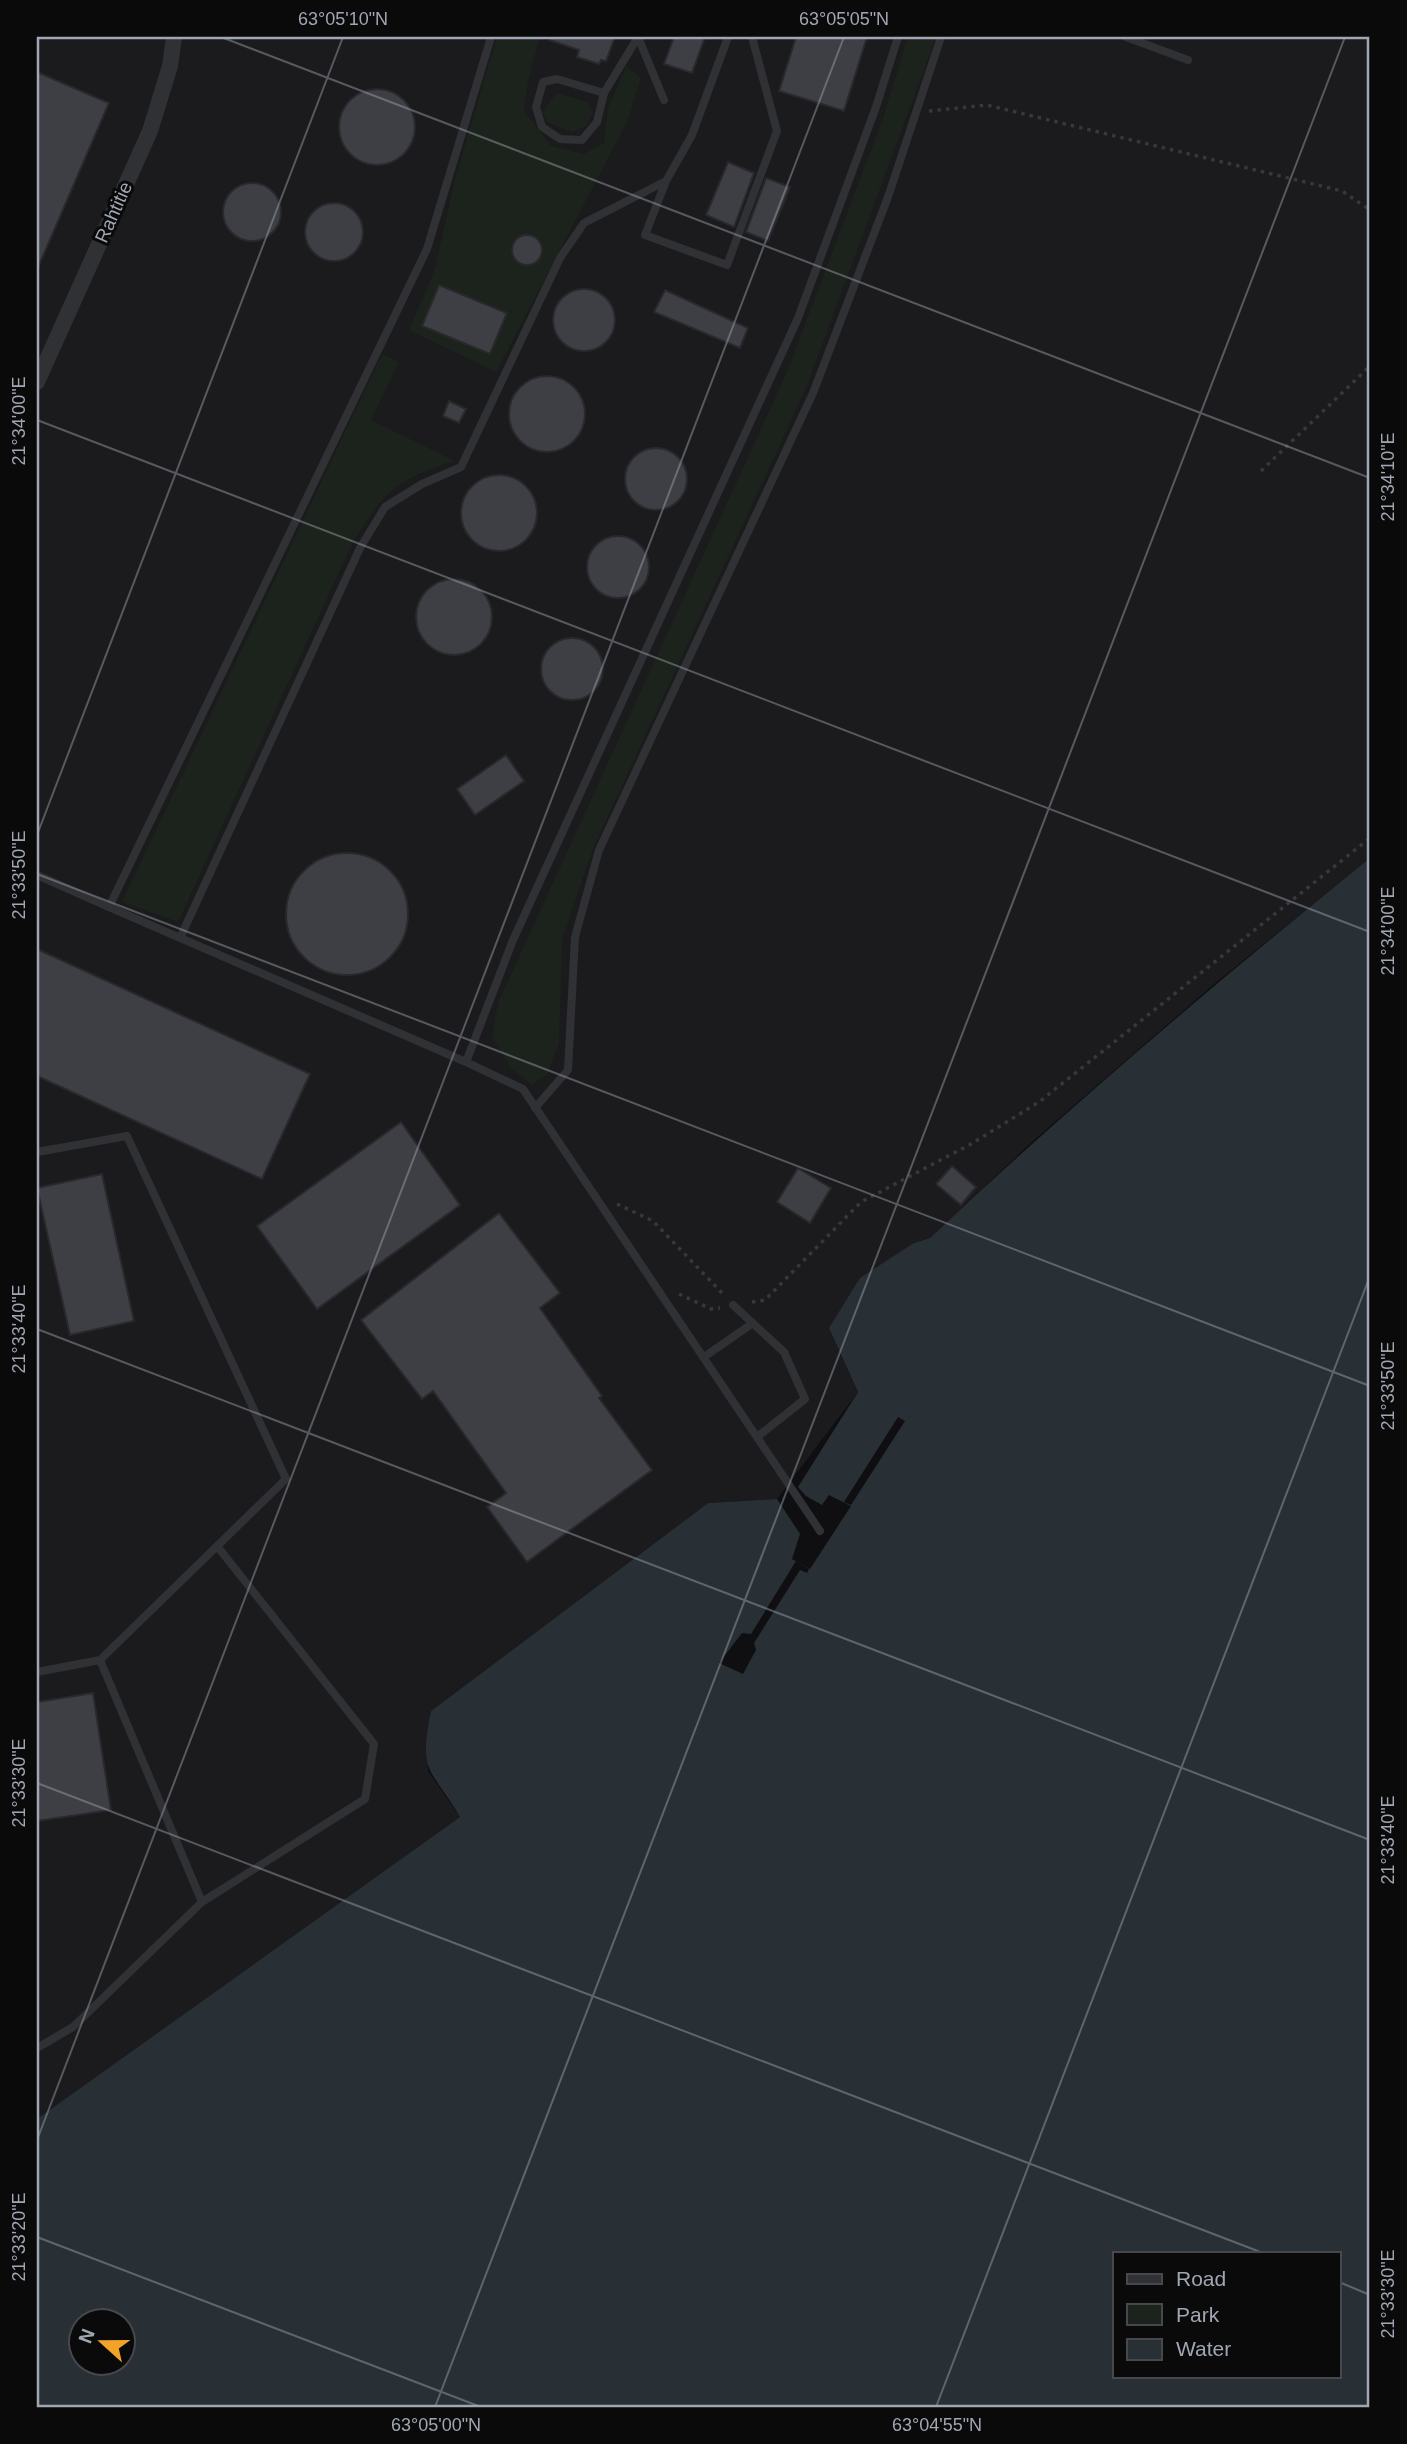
<svg xmlns="http://www.w3.org/2000/svg" width="1407" height="2444" font-family="Helvetica,sans-serif">
<style>
.built{fill:#1b1b1d}
.green{fill:#1c231c}
.water{fill:#283036;fill-rule:evenodd}
.pier{fill:#0f0f11}
.building{fill:#3e3f44;stroke:#29292d;stroke-width:2}
.lines{fill:none;stroke-linecap:round;stroke-linejoin:round}
.path{stroke:#36383c;stroke-width:3.5;stroke-dasharray:3.5 5;stroke-linecap:butt}
.service{stroke:#303135;stroke-width:8}
.minor{stroke:#303135;stroke-width:16}
.ticks{fill:none;stroke:#a0a6b2;stroke-width:2;stroke-opacity:0.45}
.labels{text-anchor:middle;stroke-width:6;stroke-linejoin:round;paint-order:stroke}
.street-label{font-size:19px;fill:#a0a6b2;stroke:#0a0a0b}
.neatline{fill:none;stroke:#a0a6b2;stroke-width:2.5}
.ticks-label{font-size:18px;text-anchor:middle;fill:#a0a6b2}
</style>
<rect width="100%" height="100%" fill="#0f0f11"/>
<!-- built -->
<path class="built" d="M37,37H1370V858L1213,985L1033,1141L930,1238L914,1243L829,1328L858,1392L777,1499L708,1503L431,1711L428,1771L460,1817L37,2119Z"/>
<!-- green -->
<path class="green" d="M497,37H540L528,81L524,111L551,146L584,154L604,143L608,108L626,66L641,78L627,122L496,372L409,330L435,269L456,175Z
M908,37H936L806,388L592,851L562,939L559,1043L547,1074L532,1085L510,1067L492,1036L498,1003L787,372L882,121Z
M557,93L587,102L593,113L586,126L572,132L547,122L542,112Z
M382,354L399,362L371,420L455,461C393,480 386,491 352,544L178,922L122,902Z"/>
<!-- water -->
<path class="water" d="M1370,858V2407H37V2119L460,1817C431,1767 418,1775 431,1711L708,1503L777,1499L800,1534L792,1559L810,1569L851,1506L829,1495L822,1505L806,1496L798,1487L858,1392L829,1328L860,1278L914,1243L930,1238C1071,1105 1219,980 1370,858ZM1115,2253H1339V2376H1115ZM80,2322H122V2364H80Z"/>
<!-- pier -->
<path class="pier" d="M898,1417L905,1421L851,1505L844,1502Z
M796,1561L809,1569L807,1573L800,1570L754,1643L756,1650L743,1674L719,1663L742,1633L751,1634Z"/>
<!-- building -->
<path class="building" d="M550,37H615L606,61L601,60L599,64L577,57L579,50L549,40Z
M674,37H705L692,73L664,64Z
M796,37H867L844,111L779,91Z
M37,72L109,103L37,270Z
M339 127a38 38 0 1 1 76 0a38 38 0 1 1-76 0Z
M728,162L754,173L734,227L706,215Z
M766,178L790,187L768,241L746,232Z
M223 212a29 29 0 1 1 58 0a29 29 0 1 1-58 0Z
M305 232a29 29 0 1 1 58 0a29 29 0 1 1-58 0Z
M512 250a15 15 0 1 1 30 0a15 15 0 1 1-30 0Z
M439,285L507,313L490,354L422,326Z
M553 320a31 31 0 1 1 62 0a31 31 0 1 1-62 0Z
M665,290L748,328L740,348L654,312Z
M509 414a38 38 0 1 1 76 0a38 38 0 1 1-76 0Z
M449,401L466,409L459,423L443,416Z
M625 479a31 31 0 1 1 62 0a31 31 0 1 1-62 0Z
M461 513a38 38 0 1 1 76 0a38 38 0 1 1-76 0Z
M587 567a31 31 0 1 1 62 0a31 31 0 1 1-62 0Z
M416 617a38 38 0 1 1 76 0a38 38 0 1 1-76 0Z
M541 669a31 31 0 1 1 62 0a31 31 0 1 1-62 0Z
M506,755L524,781L475,815L457,789Z
M286 914a61 61 0 1 1 122 0a61 61 0 1 1-122 0Z
M37,949L310,1074L262,1179L37,1076Z
M401,1122L460,1205L317,1309L257,1226Z
M952,1166L976,1187L961,1205L936,1184Z
M798,1168L831,1188L810,1223L777,1202Z
M102,1174L134,1321L70,1335L37,1188Z
M499,1213L560,1293L540,1308L602,1396L599,1398L652,1470L527,1562L487,1507L506,1493L433,1391L422,1399L361,1320Z
M93,1693L111,1810L37,1821V1702Z"/>
<g class="lines">
<!-- path -->
<path class="path" d="M929,111L987,105L1342,191L1370,210
M1261,471L1370,366
M617,1204L653,1221L724,1295
M679,1294L711,1309L720,1308
M752,1302L765,1300L861,1202L971,1144L1039,1102L1370,838"/>
<!-- service -->
<path class="service" d="M638,37L664,100
M1126,37L1188,60
M604,93L557,79L543,82L536,107L542,127L560,139L582,140L597,122L604,93L638,37
M666,181L645,235L727,265L777,131L752,37
M37,875L109,907
M180,938L360,548L385,507L422,484L461,467L560,258L584,223L666,181L692,135L728,37
M466,1062L109,907L427,249L491,37
M535,1108L568,1070L575,937L599,850L813,393L888,197L941,37
M37,1152L127,1136L286,1479L100,1660L37,1672
M733,1305L784,1352L805,1399L757,1437
M704,1357L753,1323
M820,1531L523,1089L466,1062L513,940L798,318L876,107L898,37
M100,1660L202,1902
M37,2048L73,2027L202,1902L365,1799L374,1744L217,1546"/>
<!-- minor -->
<path class="minor" d="M37,382L150,131L170,66L174,37"/>
</g>
<!-- ticks -->
<path class="ticks" d="M221,37L1370,478M37,420L1370,932M37,835L343,37M37,874L1370,1386M37,1329L1370,1840M37,1783L1263,2253M37,2140L844,37M37,2237L481,2407M1339,2282L1370,2295M435,2407L1345,37M936,2407L1370,1276"/>
<g class="labels">
<!-- street labels -->
<g class="street-label">
<text transform="translate(113 212) rotate(-66)" y="7">Rahtitie</text>
</g>
</g>
<!-- border -->
<rect width="1407" height="2444" fill="none" stroke="#0a0a0b" stroke-width="77"/>
<!-- legend -->
<rect x="1113" y="2252" width="228" height="126" fill="#0a0a0b" stroke="#46484e" stroke-width="2"/>
<rect x="1127" y="2274" width="35" height="10" fill="#303135" stroke="#46484e" stroke-width="2"/>
<text x="1176" y="2286" font-size="21" fill="#a0a6b2">Road</text>
<rect x="1127" y="2304" width="35" height="21" fill="#1c231c" stroke="#46484e" stroke-width="2"/>
<text x="1176" y="2322" font-size="21" fill="#a0a6b2">Park</text>
<rect x="1127" y="2339" width="35" height="21" fill="#283036" stroke="#46484e" stroke-width="2"/>
<text x="1176" y="2356" font-size="21" fill="#a0a6b2">Water</text>
<!-- north arrow -->
<g transform="translate(102 2342) rotate(291)"><circle r="33" fill="#0a0a0b" stroke="#46484e" stroke-width="2"/>
<path d="M0-5L12 26L0 18L-12 26Z" fill="#f1a427"/>
<text y="-10" font-size="19" font-weight="bold" text-anchor="middle" fill="#a0a6b2">N</text>
</g>
<rect x="38" y="38" width="1330" height="2368" class="neatline"/>
<g class="ticks-label">
<text x="343" y="25">63°05'10"N</text>
<text x="844" y="25">63°05'05"N</text>
<text transform="translate(19 421) rotate(-90)" y="6">21°34'00"E</text>
<text transform="translate(1388 477) rotate(-90)" y="6">21°34'10"E</text>
<text transform="translate(19 875) rotate(-90)" y="6">21°33'50"E</text>
<text transform="translate(1388 931) rotate(-90)" y="6">21°34'00"E</text>
<text transform="translate(19 1329) rotate(-90)" y="6">21°33'40"E</text>
<text transform="translate(1388 1386) rotate(-90)" y="6">21°33'50"E</text>
<text transform="translate(19 1783) rotate(-90)" y="6">21°33'30"E</text>
<text transform="translate(1388 1840) rotate(-90)" y="6">21°33'40"E</text>
<text transform="translate(19 2237) rotate(-90)" y="6">21°33'20"E</text>
<text transform="translate(1388 2294) rotate(-90)" y="6">21°33'30"E</text>
<text x="436" y="2431">63°05'00"N</text>
<text x="937" y="2431">63°04'55"N</text>
</g>
</svg>
